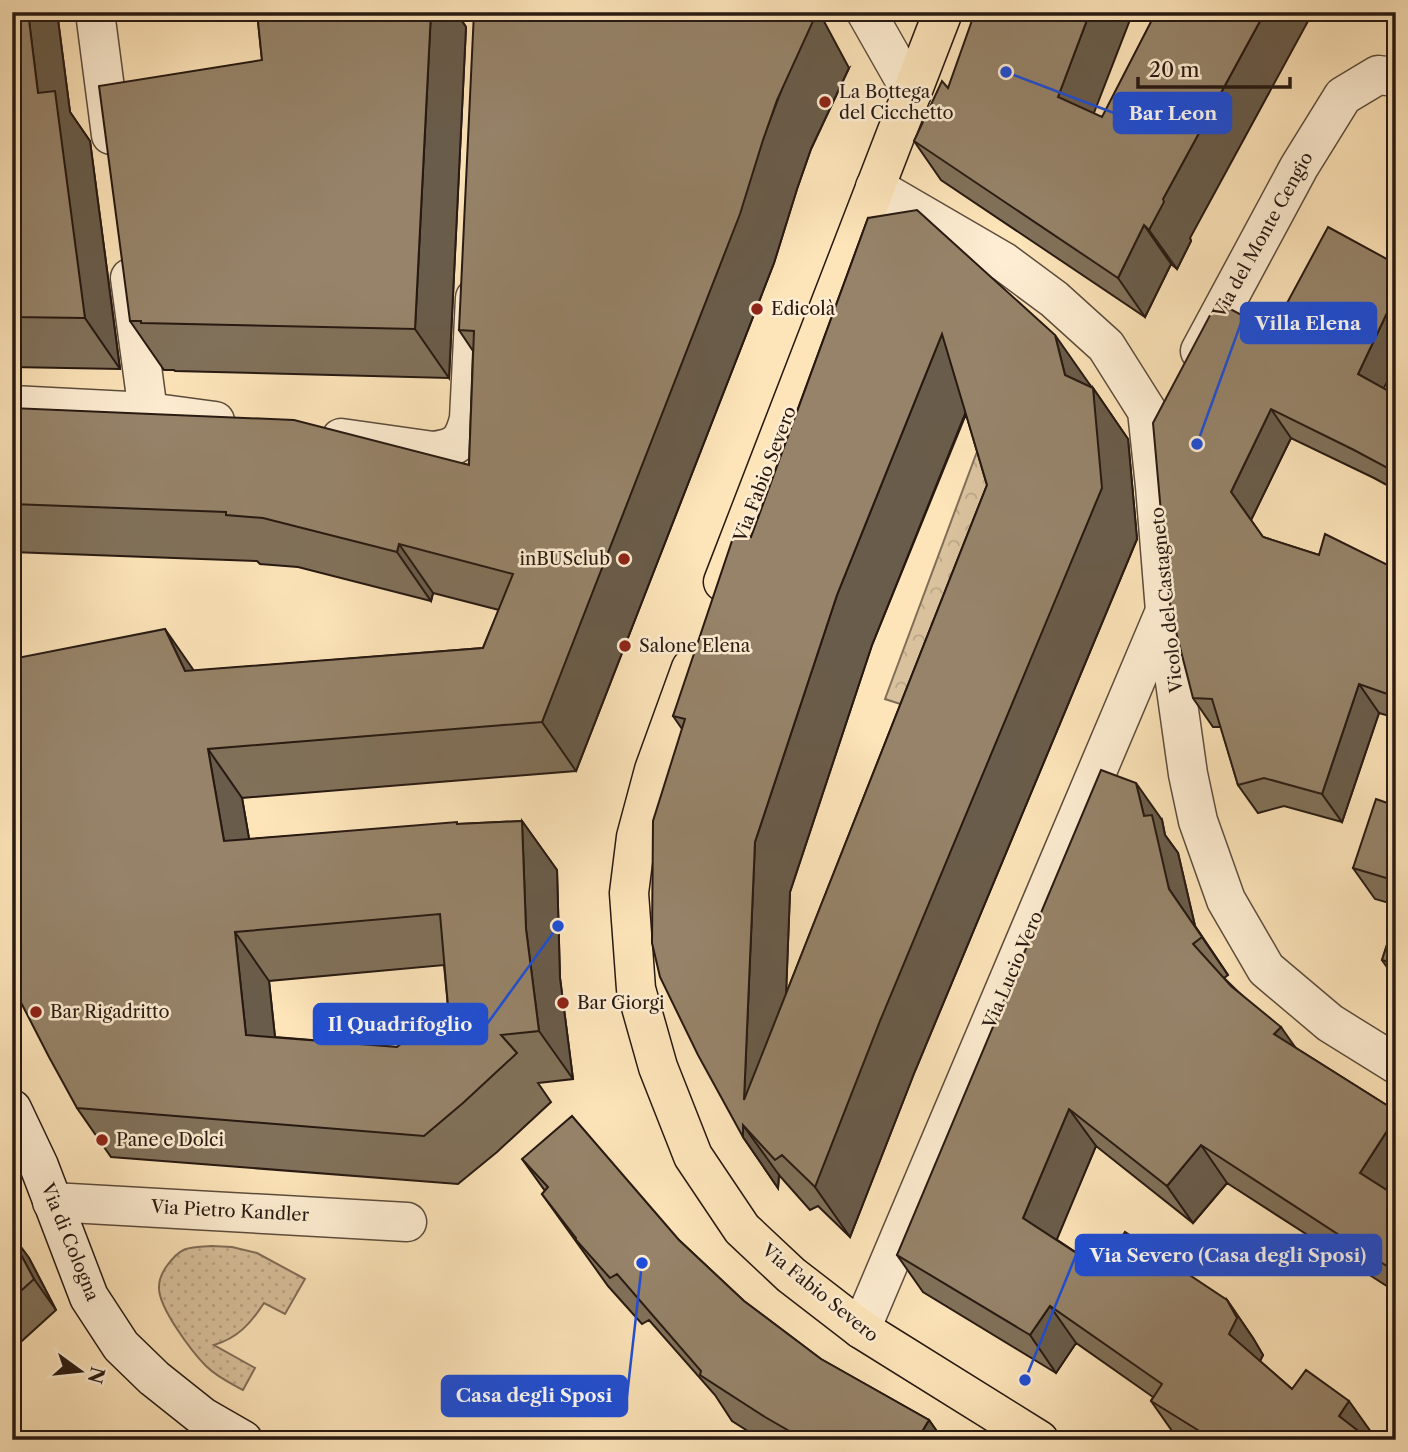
<svg xmlns="http://www.w3.org/2000/svg" width="1408" height="1452" font-family="'Libre Caslon Text',serif">
<style>
.grass{fill:url(#grass-dots);stroke:#806d58;stroke-width:2}
.forest{fill:url(#forest-crowns);stroke:#806d58;stroke-width:2}
.lines{fill:none;stroke-linecap:round;stroke-linejoin:round}
.street-casing{stroke:#5c4c3c;stroke-width:41}
.secondary-casing{stroke:#271912;stroke-width:41}
.primary-casing{stroke:#271912;stroke-width:41}
.street{stroke:#feedd2;stroke-width:38}
.secondary{stroke:#feedd2;stroke-width:38}
.primary{stroke:#fde4b9;stroke-width:38}
.wall{fill:#81715a;stroke:#271912;stroke-width:2;fill-rule:evenodd}
.shaded-wall{fill:#695c4a;stroke:#271912;stroke-width:2}
.building{fill:#968369;stroke:#271912;stroke-width:2;fill-rule:evenodd}
.poi-dot{fill:#8f2418;stroke:#feedd2;stroke-width:2.5}
.labels{text-anchor:middle;stroke-width:5;stroke-linejoin:round;paint-order:stroke}
.poi-label{font-size:18px;fill:#271912;stroke:#feedd2;text-anchor:start}
.street-label{font-size:18px;fill:#271912;stroke:#feedd2}
.leader{fill:none;stroke:#1d4ed8;stroke-width:2.5}
.callout-dot{fill:#1d4ed8;stroke:#feedd2;stroke-width:2.5}
.callout{fill:#1d4ed8;stroke:#1d4ed8;stroke-width:2.5}
.callout-label{font-size:19px;text-anchor:middle;font-weight:bold;fill:#fff}
</style>
<defs>
<pattern id="grass-dots" width="8" height="8" patternUnits="userSpaceOnUse" patternTransform="scale(1.75)"><rect width="8" height="8" fill="#d9c19d"/><path d="M2 2h.1M6 6h.1" fill="none" stroke="#baa586" stroke-width="1.8" stroke-linecap="round"/></pattern>
<pattern id="forest-crowns" width="20" height="18" patternUnits="userSpaceOnUse" patternTransform="scale(1.75)"><rect width="20" height="18" fill="#d9c19d"/><path d="M2 6a3 3 0 1 1 6 0M12 15a3 3 0 1 1 6 0" fill="none" stroke="#baa586"/></pattern>
</defs>
<rect width="100%" height="100%" fill="#fde4b9"/>
<filter id="stains"><feTurbulence type="fractalNoise" baseFrequency=".00286" numOctaves="4"/><feColorMatrix values="0 0 0 0 .2 0 0 0 0 .09 0 0 0 0 .02 0 0 0 .5 -.17"/></filter>
<radialGradient id="worn" r=".72"><stop offset=".6" stop-color="#630" stop-opacity="0"/><stop offset="1" stop-color="#630" stop-opacity=".3"/></radialGradient>
<!-- grass -->
<path class="grass" d="M212,1246L232,1247L257,1253L305,1279L285,1314L264,1303C251,1323 238,1338 214,1345L255,1368L243,1390C230,1383 217,1377 206,1366C192,1352 158,1307 159,1287C159,1280 162,1273 166,1267C181,1246 188,1247 212,1246Z"/>
<!-- forest -->
<path class="forest" d="M978,449L1016,549L916,709L885,699Z"/>
<g class="lines">
<!-- street casing -->
<g class="street-casing">
<path id="street" d="M95,12L111,135
M866,12L912,93
M875,187L1004,262L1054,299L1106,346L1147,411L1155,486L1165,611L1188,774L1198,821L1226,900L1266,969L1330,1023L1396,1064
M130,278L148,412
M1200,351L1299,167L1343,96L1378,75L1396,77
M12,405L148,412L215,421
M341,438L433,451C457,448 463,442 469,419L475,298
M52,1202L407,1222
M861,1329L1165,611"/>
</g>
<!-- secondary casing -->
<g class="secondary-casing">
<path id="secondary" d="M12,1109L39,1166L89,1297L121,1346L154,1378L203,1417L243,1440"/>
</g>
<!-- primary casing -->
<g class="primary-casing">
<path id="primary" d="M723,582L943,12
M691,668L654,770L636,837L629,893L636,989L658,1067L693,1156L742,1229L791,1275L861,1329L1039,1440"/>
</g>
<!-- street -->
<use href="#street" class="street"/>
<!-- secondary -->
<use href="#secondary" class="secondary"/>
<!-- primary -->
<use href="#primary" class="primary"/>
</g>
<!-- wall -->
<path class="wall" d="M12,12H57L70,112L90,141L120,369L12,367Z
M257,12H456L466,27L449,378L175,371L174,370H164L130,321L262,60Z
M849,68L811,149L797,189L774,263L576,771L242,798L249,839L458,824L522,821L557,870L560,978L573,1079L538,1083L551,1102L497,1152L458,1184L111,1157L77,1108L194,671L483,648L499,610L433,593L431,601L298,567L260,564L257,561L12,552V408L469,465L473,351L459,330ZM444,965L448,1006L397,1047L275,1037L269,981Z
M948,88L1094,113L1190,238L1191,241L1177,269L1171,264L1145,317L941,180L914,141Z
M868,218L1090,385L1091,387L1093,388L1128,439L1137,539L915,1071L850,1237L818,1206L810,1210L779,1175L778,1188L743,1137L682,729L673,716L751,537ZM966,414L987,485L786,994L790,892L872,645Z
M1272,331L1396,395V490L1374,478L1291,438L1251,520L1263,537L1319,555L1396,569V718L1379,713L1342,822L1284,806L1258,813L1238,785L1221,727H1213L1193,698Z
M1396,806V905L1375,899L1353,868Z
M1162,820L1165,835L1178,853L1195,926L1228,975L1224,978L1296,1048L1396,1111V1292L1227,1183L1193,1223L1096,1146L1056,1239L1101,1269L1227,1300L1253,1338L1263,1355L1260,1361L1292,1389L1376,1439L1375,1440H1179L1177,1438L1151,1401L1153,1397L1076,1343L1056,1373L923,1292L897,1255Z
M1396,917V980L1382,960Z
M522,1159L679,1240L744,1301L821,1359L929,1420L943,1440H762L732,1421L715,1395L649,1320L642,1324L608,1286L542,1194L545,1191Z
M12,1235L29,1258L56,1310L12,1350Z"/>
<!-- shaded-wall -->
<path class="shaded-wall" d="M28,12H57L70,112L90,141L120,369L85,318L38,93Z
M431,12H456L466,27L449,378L415,329Z
M811,12H819L849,68L811,149L797,189L774,263L576,771L542,722Z
M1090,12H1133L1085,136L1058,97Z
M1265,12H1313L1190,238L1191,241L1177,269L1149,230L1163,199Z
M1144,225L1171,264L1145,317L1118,278Z
M1396,294V364L1377,402L1358,374Z
M942,334L977,384L872,645L790,892L780,1150L744,1100L755,842L837,595Z
M1055,335L1090,385L1094,399L1093,388L1128,439L1137,539L915,1071L850,1237L815,1187L1065,375Z
M1271,409L1291,438L1251,520L1231,492Z
M399,544L433,593L431,601L397,552Z
M1396,576V605L1389,595Z
M165,629L199,678L185,671Z
M1359,684L1379,713L1342,822L1322,794Z
M208,749L242,798L258,890L224,841Z
M1136,783L1162,820L1165,835L1178,853L1195,926L1228,975L1169,889L1144,816Z
M522,821L557,870L560,978L573,1079L539,1031L526,929Z
M235,932L269,981L280,1084L246,1035Z
M1281,1027L1307,1064L1274,1034Z
M1069,1109L1096,1146L1050,1256L1023,1218Z
M1396,1117V1196L1360,1173Z
M743,1125L779,1175L778,1188L743,1137Z
M1201,1145L1227,1183L1193,1223L1167,1186Z
M12,1235L29,1258L56,1310L34,1279L12,1238Z
M1227,1300L1253,1338L1263,1355L1255,1371L1229,1334Z
M1050,1306L1076,1343L1056,1373L1030,1335Z
M1349,1401L1376,1439L1375,1440H1355L1339,1416Z
M929,1420L943,1440H917Z"/>
<!-- building -->
<path class="building" d="M12,12H28L38,93L55,91L85,318L12,317Z
M257,12H431L415,329L141,323V321H130L99,86L262,60Z
M474,12H811L814,19L777,100L763,140L740,214L542,722L208,749L224,841L457,822V824L522,821L526,929L539,1031L501,1035L517,1053L463,1103L424,1136L77,1108L49,1057L12,985V659L165,629L185,671L483,648L513,574L399,544L397,552L263,518L226,515V512L12,504V408L294,420L469,465L474,331L459,330ZM440,914L448,1006L397,1047L246,1035L235,932Z
M975,12H1090L1058,97L1102,117L1156,12H1265L1163,199L1164,202L1149,230L1144,225L1118,278L914,141L942,81L948,88Z
M917,210L1055,335L1065,375L1093,388L1102,488L880,1021L815,1187L782,1155L775,1160L743,1125V1137L698,1055L660,977L652,943L653,821L685,719L673,716L735,532L751,537L868,218ZM942,334L987,485L744,1100L755,842L837,595Z
M1328,227L1396,264V267L1394,271H1396V294L1358,374L1396,395V465L1393,471L1354,450L1271,409L1231,492L1263,537L1319,555L1325,534L1396,569V576L1389,595L1396,598V697L1359,684L1322,794L1264,778L1238,785L1212,699L1193,698L1171,612L1167,580L1153,423L1217,302L1272,331Z
M1101,770L1136,783L1144,816L1152,815L1169,889L1202,937L1193,944L1231,986L1281,1027L1274,1034L1396,1111V1117L1360,1173L1396,1196V1272L1201,1145L1167,1186L1069,1109L1023,1218L1101,1269L1125,1232L1227,1300L1237,1318L1229,1334L1292,1389L1306,1370L1349,1401L1339,1416L1370,1440H1228L1224,1437V1440H1214L1151,1401L1162,1384L1050,1306L1030,1335L897,1255Z
M1376,799L1396,806V881L1353,868Z
M1396,917V964L1382,960Z
M572,1116L679,1240L744,1301L821,1359L929,1420L917,1440H805L765,1417L700,1375L701,1371L617,1274L610,1278L576,1240V1238L542,1194L548,1187L522,1159Z
M12,1238L34,1279L12,1299Z"/>
<!-- markers -->
<g class="poi-dot">
<circle cx="825" cy="102" r="7"/>
<circle cx="757" cy="309" r="7"/>
<circle cx="624" cy="559" r="7"/>
<circle cx="625" cy="646" r="7"/>
<circle cx="563" cy="1003" r="7"/>
<circle cx="36" cy="1012" r="7"/>
<circle cx="102" cy="1140" r="7"/>
</g>
<g class="labels">
<!-- poi labels -->
<g class="poi-label">
<text x="839" y="98">La Bottega<tspan x="839" dy="21">del Cicchetto</tspan></text>
<text x="771" y="315">Edicolà</text>
<text x="610" y="565" text-anchor="end">inBUSclub</text>
<text x="639" y="652">Salone Elena</text>
<text x="577" y="1009">Bar Giorgi</text>
<text x="50" y="1018">Bar Rigadritto</text>
<text x="116" y="1146">Pane e Dolci</text>
</g>
<!-- street labels -->
<g class="street-label">
<text transform="translate(1263 235) rotate(-61)" y="6">Via del Monte Cengio</text>
<text transform="translate(765 474) rotate(-69)" y="6">Via Fabio Severo</text>
<text transform="translate(1167 600) rotate(-96)" y="6">Vicolo del Castagneto</text>
<text transform="translate(1013 970) rotate(-67)" y="6">Via Lucio Vero</text>
<text transform="translate(230 1211) rotate(3)" y="6">Via Pietro Kandler</text>
<text transform="translate(70 1242) rotate(68)" y="6">Via di Cologna</text>
<text transform="translate(820 1293) rotate(39)" y="6">Via Fabio Severo</text>
</g>
</g>
<!-- callouts -->
<path class="leader" d="M1006 72L1114 113M1197 444L1241 323M558 926L487 1024M1025 1380L1076 1255M642 1263L627 1396"/>
<g class="callout-dot">
<circle cx="1006" cy="72" r="7"/>
<circle cx="1197" cy="444" r="7"/>
<circle cx="558" cy="926" r="7"/>
<circle cx="1025" cy="1380" r="7"/>
<circle cx="642" cy="1263" r="7"/>
</g>
<g class="callout">
<rect x="1114" y="93" width="117" height="40" rx="7"/>
<rect x="1241" y="303" width="135" height="40" rx="7"/>
<rect x="314" y="1004" width="173" height="40" rx="7"/>
<rect x="1076" y="1235" width="305" height="40" rx="7"/>
<rect x="442" y="1376" width="185" height="40" rx="7"/>
</g>
<g class="callout-label">
<text x="1173" y="120">Bar Leon</text>
<text x="1308" y="330">Villa Elena</text>
<text x="400" y="1031">Il Quadrifoglio</text>
<text x="1228" y="1262">Via Severo (Casa degli Sposi)</text>
<text x="534" y="1402">Casa degli Sposi</text>
</g>
<!-- margin -->
<rect width="1408" height="1452" fill="none" stroke="#fde4b9" stroke-width="42"/>
<rect x="14" y="14" width="1380" height="1424" fill="none" stroke="#271912" stroke-width="3.5"/>
<rect x="21" y="21" width="1366" height="1410" fill="none" stroke="#271912" stroke-width="2"/>
<!-- north arrow -->
<g transform="translate(80 1371) rotate(105)" stroke="#feedd2" stroke-width="5" paint-order="stroke">
<path d="M0-5L12 26L0 18L-12 26Z" fill="#271912"/>
<text y="-10" font-size="19" font-weight="bold" text-anchor="middle" fill="#271912">N</text>
</g>
<!-- scale -->
<path d="M1138 77v10h152v-10" fill="none" stroke="#271912" stroke-width="3.5"/>
<text x="1149" y="77" font-size="21" fill="#271912" stroke="#feedd2" stroke-width="5" paint-order="stroke">20 m</text>
<rect width="100%" height="100%" filter="url(#stains)"/>
<rect width="100%" height="100%" fill="url(#worn)"/>
</svg>
